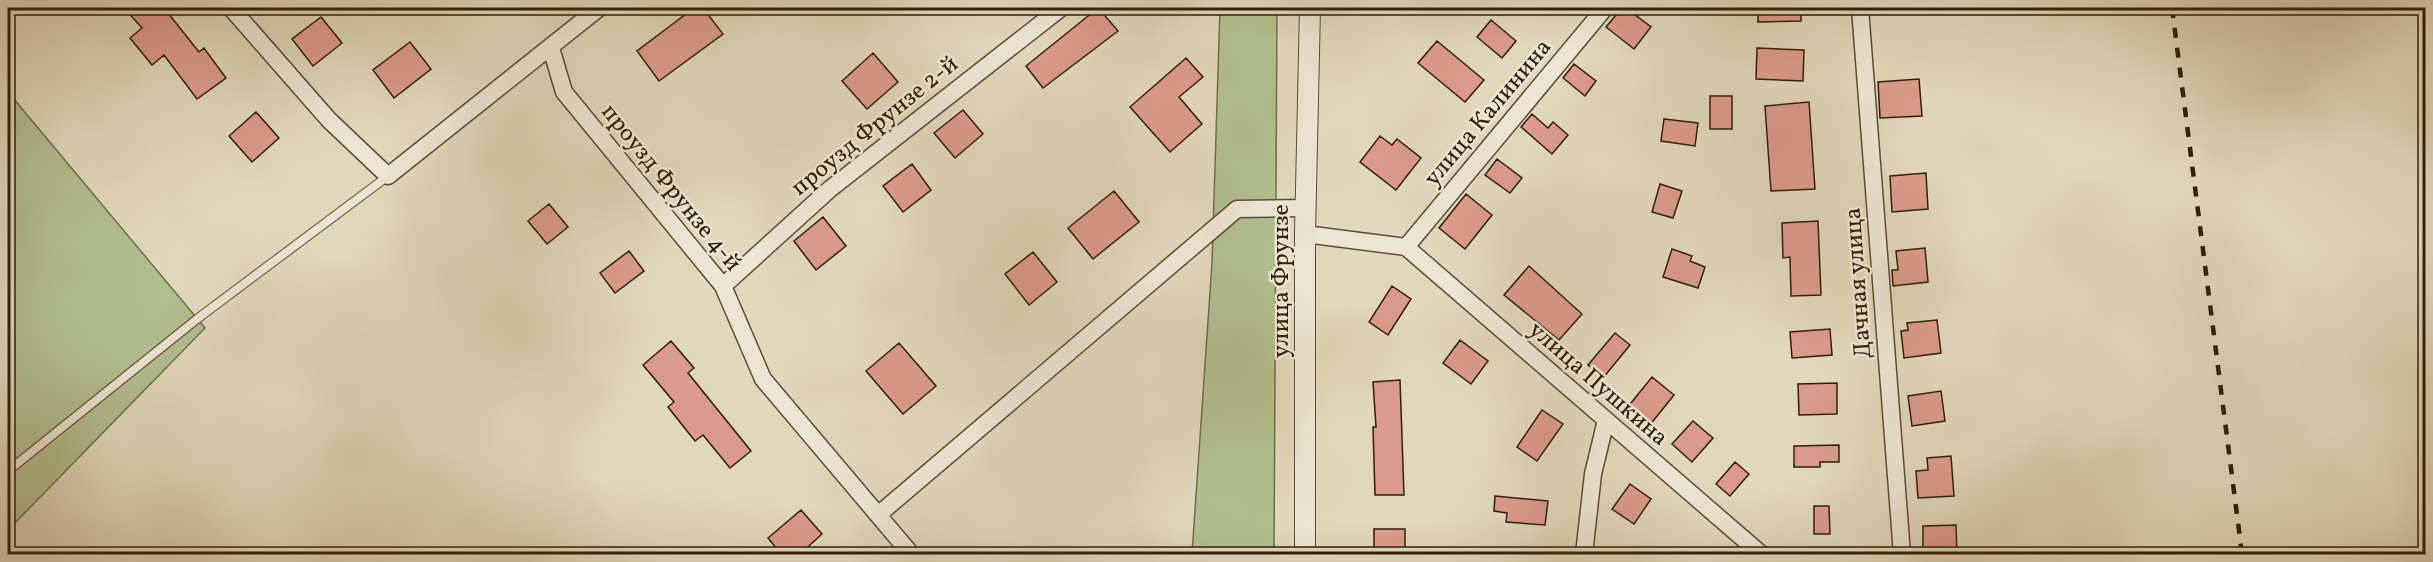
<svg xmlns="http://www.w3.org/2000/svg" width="2433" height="562" font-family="Vollkorn,serif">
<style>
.green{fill:#b2be90;stroke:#726e4c;stroke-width:1.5}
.building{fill:#db9a8b;stroke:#311f09;stroke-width:1.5}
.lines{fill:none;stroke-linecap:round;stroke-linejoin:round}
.service-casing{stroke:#5d4d36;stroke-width:10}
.minor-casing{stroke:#5d4d36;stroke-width:19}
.tertiary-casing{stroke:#5d4d36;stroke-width:22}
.service{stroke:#ece5d3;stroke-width:8}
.minor{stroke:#ece5d3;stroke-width:16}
.tertiary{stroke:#ece5d3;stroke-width:20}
.rail{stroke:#311f09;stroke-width:4.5;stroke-dasharray:10 10;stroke-linecap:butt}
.labels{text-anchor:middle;stroke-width:5;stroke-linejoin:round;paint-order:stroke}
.street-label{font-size:24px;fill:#311f09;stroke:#ece5d3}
</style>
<rect width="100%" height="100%" fill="#e1d7bb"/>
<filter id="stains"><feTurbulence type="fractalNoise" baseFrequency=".00333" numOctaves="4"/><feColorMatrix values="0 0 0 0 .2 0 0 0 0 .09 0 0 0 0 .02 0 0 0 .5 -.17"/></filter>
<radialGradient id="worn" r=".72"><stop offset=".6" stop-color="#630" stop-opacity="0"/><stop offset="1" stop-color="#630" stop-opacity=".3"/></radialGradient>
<!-- green -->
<path class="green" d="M1220,8H1277L1274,554H1192L1212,263Z
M8,92L205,328L8,530Z"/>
<!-- building -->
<path class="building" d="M124,8H164L199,52L204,48L226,78L197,99L164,55L152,65L130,38L142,28Z
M694,8H703L723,34L659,81L637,51Z
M1098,8L1118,31L1043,88L1026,66Z
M1622,8H1626L1651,27L1634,49L1606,27Z
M1758,8H1801V21L1758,22Z
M321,17L342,43L313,66L292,39Z
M1491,20L1516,41L1502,58L1477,37Z
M1437,41L1484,80L1465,102L1418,63Z
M410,42L431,69L394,98L373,70Z
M1757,48L1804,50L1803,81L1756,79Z
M873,53L898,82L867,109L842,81Z
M1186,58L1203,77L1179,97L1202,124L1170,152L1130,107Z
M1574,64L1596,81L1585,96L1563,78Z
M1919,79L1922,116L1880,118L1878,82Z
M1710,96H1732V129H1710Z
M1809,102L1815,189L1771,191L1765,106Z
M963,110L983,134L955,158L934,133Z
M256,112L279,138L252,162L229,136Z
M1532,114L1548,128L1553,122L1568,135L1552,154L1521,127Z
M1664,119L1698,123L1695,146L1661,141Z
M1380,136L1392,145L1397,139L1421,158L1396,190L1360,162Z
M1497,159L1522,178L1510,193L1485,175Z
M912,164L931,190L903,212L883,186Z
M1926,173L1928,209L1892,212L1890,176Z
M1660,184L1682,191L1673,218L1652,212Z
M1114,191L1139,222L1093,259L1068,228Z
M1466,194L1492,215L1465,249L1439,228Z
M549,204L568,227L547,244L528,221Z
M823,217L846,246L816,270L794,241Z
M1818,221L1821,295L1791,296L1790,257L1783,258L1782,223Z
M1925,248L1928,282L1893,286L1892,270H1898L1896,251Z
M1672,249L1692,256L1690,261L1705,267L1698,288L1663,277Z
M629,251L644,271L615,293L600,273Z
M1033,252L1057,282L1029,305L1005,274Z
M1529,266L1582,314L1559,340L1504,295Z
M1392,286L1411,299L1388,335L1369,322Z
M1937,320L1941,353L1904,358L1901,331L1908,330L1907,323Z
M1830,329L1832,355L1792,358L1790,332Z
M1615,333L1630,345L1603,378L1588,365Z
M1460,340L1488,361L1471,384L1443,363Z
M671,341L694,368L688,373L751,451L730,468L703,435L695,441L668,407L674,402L643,365Z
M899,343L936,386L903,414L866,371Z
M1652,377L1674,395L1649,426L1627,408Z
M1400,380L1404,495H1375L1373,427H1376L1373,382Z
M1837,383V414L1799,415L1798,384Z
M1941,391L1945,421L1912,426L1908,396Z
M1542,410L1563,424L1537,461L1517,447Z
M1693,421L1713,438L1692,462L1672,444Z
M1839,445V462H1820V467H1794V446Z
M1951,456L1954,496L1918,498L1916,471L1928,470L1927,458Z
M1735,462L1749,474L1730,496L1716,484Z
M1630,484L1651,499L1634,524L1612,509Z
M1495,496L1548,501L1545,525L1506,522L1507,513L1494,511Z
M1814,506H1829L1830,534H1814Z
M801,510L822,534L799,555H782L768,538Z
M1956,525L1957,555H1923V526Z
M1374,529H1405V550H1374Z"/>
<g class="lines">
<!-- service casing -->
<g class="service-casing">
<path id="service" d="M8,471L197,319L388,176"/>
</g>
<!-- minor casing -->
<g class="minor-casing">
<path id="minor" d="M231,8L329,120L388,176L599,8
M1860,8L1902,554
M551,48L564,92L723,286L763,379L911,554
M1305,234L1406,247
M1406,247L1761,554
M1406,247L1605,8
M723,286L830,189L1061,8
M878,515L1237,209L1306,208
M1584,554L1593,474L1606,420"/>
</g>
<!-- tertiary casing -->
<g class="tertiary-casing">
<path id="tertiary" d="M1305,554V234L1310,8"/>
</g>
<!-- service -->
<use href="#service" class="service"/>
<!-- minor -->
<use href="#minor" class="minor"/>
<!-- tertiary -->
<use href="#tertiary" class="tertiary"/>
<!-- rail -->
<path class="rail" d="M2172,8L2242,554"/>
</g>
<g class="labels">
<!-- street labels -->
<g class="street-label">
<text transform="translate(1487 112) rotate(-50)" y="8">улица Калинина</text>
<text transform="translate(874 125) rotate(-39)" y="8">проузд Фрунзе 2-й</text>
<text transform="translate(672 187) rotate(51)" y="8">проузд Фрунзе 4-й</text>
<text transform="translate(1280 281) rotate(-90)" y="8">улица Фрунзе</text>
<text transform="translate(1857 283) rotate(-94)" y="8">Дачная улица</text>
<text transform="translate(1599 383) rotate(41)" y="8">улица Пушкина</text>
</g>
</g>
<!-- margin -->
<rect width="2433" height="562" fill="none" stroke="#e1d7bb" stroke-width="30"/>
<rect x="9" y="9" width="2415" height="544" fill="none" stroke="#311f09" stroke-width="3"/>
<rect x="15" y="15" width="2403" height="532" fill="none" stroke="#311f09" stroke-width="1.5"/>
<rect width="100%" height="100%" filter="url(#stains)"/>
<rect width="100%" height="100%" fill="url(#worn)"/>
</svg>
